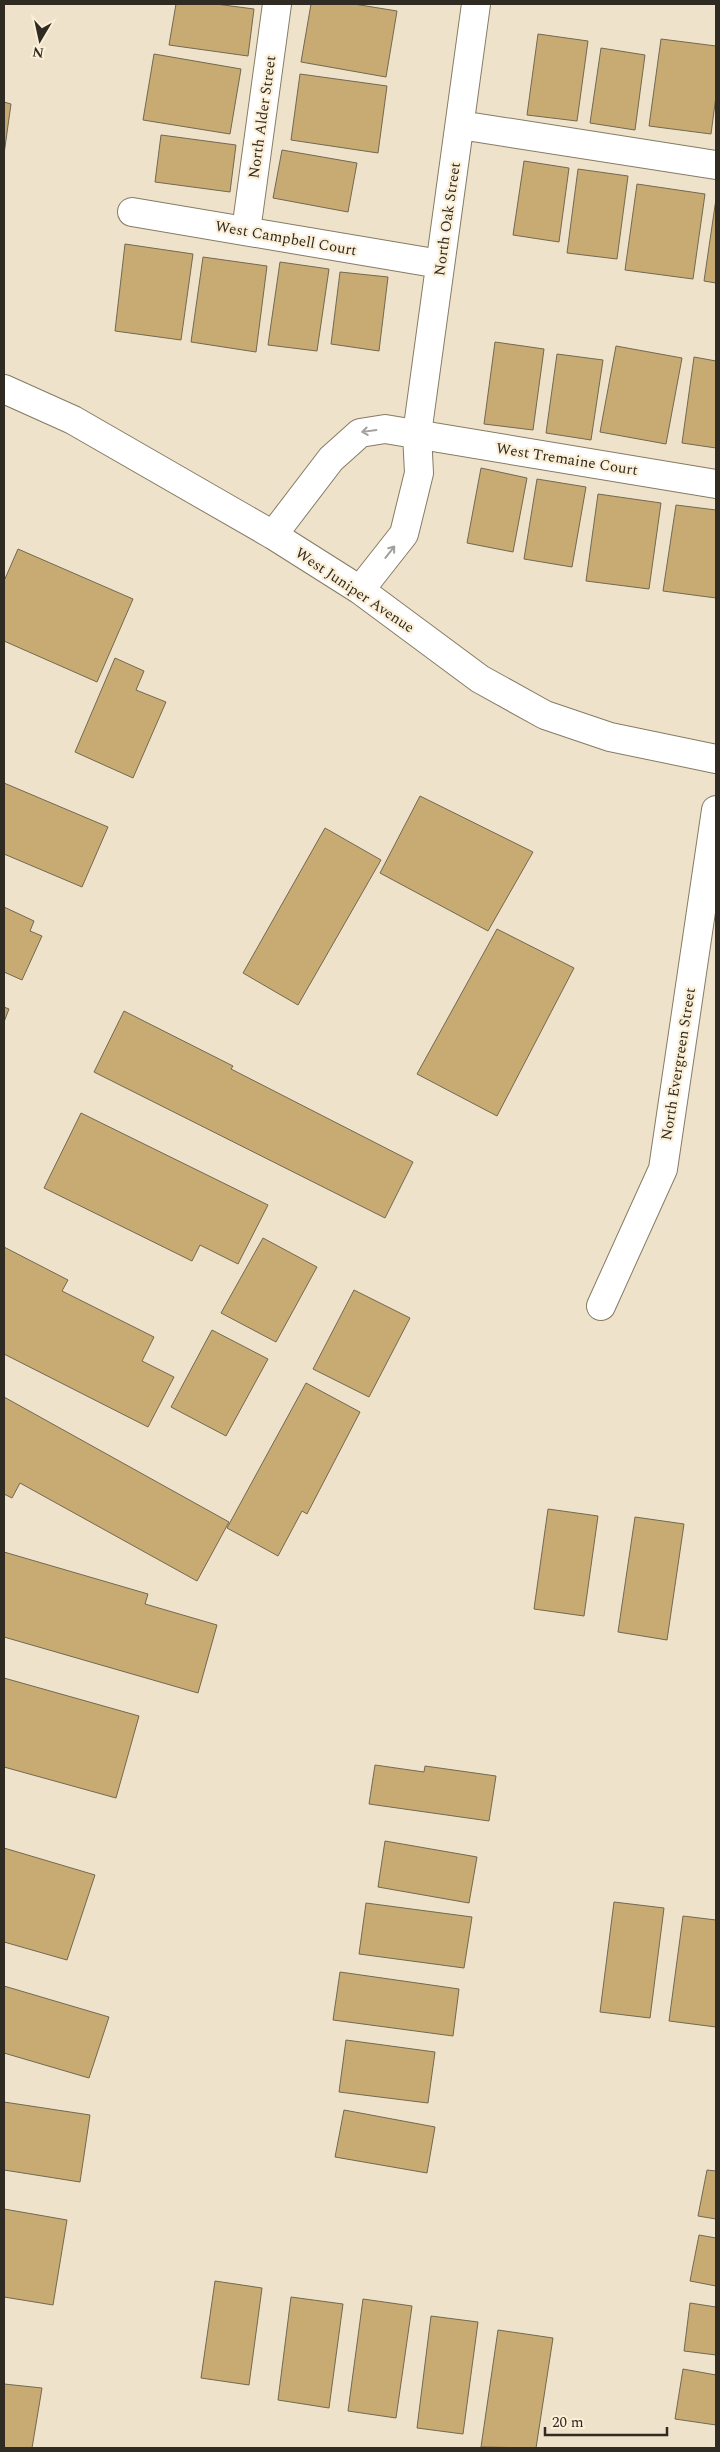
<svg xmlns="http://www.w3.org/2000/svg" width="720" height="2452" font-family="Spectral,serif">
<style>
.building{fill:#c7ab72;stroke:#736852}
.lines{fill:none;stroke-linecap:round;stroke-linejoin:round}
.street-casing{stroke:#867b64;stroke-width:30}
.street{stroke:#fff;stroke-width:28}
.oneway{stroke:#a2a09c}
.labels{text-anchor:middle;stroke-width:4.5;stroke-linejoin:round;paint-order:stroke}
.street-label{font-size:15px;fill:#302b22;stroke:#fcefd7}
</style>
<rect width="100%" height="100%" fill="#efe2ca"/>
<!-- building -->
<path class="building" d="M176,4H216L254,9L248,56L169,45Z
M311,4H354L397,11L386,77L301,62Z
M538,34L588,41L577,121L527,115Z
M661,39L716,46V96L711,134L649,126Z
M601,48L645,55L635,130L590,123Z
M154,54L241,69L230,134L143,120Z
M300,74L387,86L378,153L291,140Z
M4,102L11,104L4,154Z
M161,135L236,145L230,192L155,182Z
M282,150L357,163L348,212L273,198Z
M524,161L569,168L559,242L513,235Z
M578,169L628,176L617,259L567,253Z
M637,184L705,194L693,279L625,270Z
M716,199V283L704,281Z
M125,244L193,254L181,340L115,331Z
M203,257L267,266L256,352L191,342Z
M280,262L329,269L317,351L268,345Z
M340,272L388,277L379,351L331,344Z
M495,342L544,349L533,430L484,424Z
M616,346L682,358L666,444L600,432Z
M557,354L603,360L591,440L546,433Z
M694,357L716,361V448L682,443Z
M481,468L527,478L513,552L467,543Z
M537,479L586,487L572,567L524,559Z
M598,494L661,503L649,589L586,581Z
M676,505L716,510V598L663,591Z
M18,549L133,599L97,682L4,641V581Z
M115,658L144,671L136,690L166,702L133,778L75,752Z
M4,783L108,827L82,887L4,854Z
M420,796L533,852L488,931L380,873Z
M325,828L381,860L298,1005L243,973Z
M4,907L34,921L30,931L42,936L22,980L4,972Z
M497,929L574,968L497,1116L417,1074Z
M4,1007L9,1009L4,1022Z
M124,1011L233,1066L231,1069L413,1162L385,1218L94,1072Z
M81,1113L268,1205L238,1264L200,1245L192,1261L44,1188Z
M263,1238L317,1267L276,1342L221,1313Z
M4,1247L68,1280L62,1291L154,1337L142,1361L174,1377L148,1427L4,1354Z
M354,1290L410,1318L369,1397L313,1369Z
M212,1330L268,1359L226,1436L171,1407Z
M306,1383L360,1412L307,1514L302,1511L278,1556L227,1528Z
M4,1397L229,1522L197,1581L20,1483L12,1498L4,1494Z
M548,1509L598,1516L584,1616L534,1609Z
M635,1517L684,1524L667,1640L618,1632Z
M4,1552L148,1594L145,1604L217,1625L198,1693L4,1637Z
M4,1678L139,1716L116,1798L4,1767Z
M375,1765L424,1772L425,1766L496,1776L489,1821L369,1804Z
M385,1841L477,1857L469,1903L378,1887Z
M4,1848L95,1875L67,1960L4,1942Z
M614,1902L664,1908L650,2018L600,2012Z
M366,1903L472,1917L464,1968L359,1954Z
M683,1916L716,1920V2027L669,2021Z
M340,1972L459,1989L453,2036L333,2020Z
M4,1986L109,2017L89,2078L4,2053Z
M346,2040L435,2052L428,2103L339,2092Z
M4,2102L90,2115L80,2182L4,2170Z
M344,2110L435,2127L427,2173L335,2157Z
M707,2170L716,2171V2219L698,2216Z
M4,2209L67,2220L53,2305L4,2297Z
M699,2235L716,2238V2286L690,2281Z
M215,2281L262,2288L249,2385L201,2378Z
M291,2297L343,2304L329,2408L278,2400Z
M363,2299L412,2306L396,2418L348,2411Z
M690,2303L716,2307V2355L684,2351Z
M431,2316L478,2322L463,2434L417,2428Z
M498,2330L553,2338L536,2448L481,2447Z
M683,2369L716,2375V2425L675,2419Z
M4,2384L42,2388L32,2448H4Z"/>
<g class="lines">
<!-- street casing -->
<g class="street-casing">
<path id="street" d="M460,125L716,165
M132,212L440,264
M246,231L277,4
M4,389L73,420L273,535L360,590L480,679L545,715L610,737L716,759
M273,535L331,459L360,433L385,429L716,484
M360,590L404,534L419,473L417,434L476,4
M601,1306L663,1169L716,810"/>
</g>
<!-- street -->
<use href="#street" class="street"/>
</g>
<!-- one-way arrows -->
<defs><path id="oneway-shaft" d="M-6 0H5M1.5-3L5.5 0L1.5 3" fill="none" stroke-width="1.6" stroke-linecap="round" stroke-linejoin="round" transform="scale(1.25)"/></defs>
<g class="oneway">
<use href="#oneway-shaft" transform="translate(369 431) rotate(172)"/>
<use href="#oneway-shaft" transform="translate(390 552) rotate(-52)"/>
</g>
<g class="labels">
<!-- street labels -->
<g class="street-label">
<text transform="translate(262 117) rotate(-82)" y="5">North Alder Street</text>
<text transform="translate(447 219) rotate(-82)" y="5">North Oak Street</text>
<text transform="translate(286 238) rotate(10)" y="5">West Campbell Court</text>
<text transform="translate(567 459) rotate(9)" y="5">West Tremaine Court</text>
<text transform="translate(355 590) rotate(34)" y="5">West Juniper Avenue</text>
<text transform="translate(678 1064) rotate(-81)" y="5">North Evergreen Street</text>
</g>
</g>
<!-- border -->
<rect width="720" height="2452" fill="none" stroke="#302b22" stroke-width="10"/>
<!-- north arrow -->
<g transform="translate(40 40) rotate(189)" stroke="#fcefd7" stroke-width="4" paint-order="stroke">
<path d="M0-4L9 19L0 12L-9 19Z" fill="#302b22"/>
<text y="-8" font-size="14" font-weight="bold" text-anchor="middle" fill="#302b22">N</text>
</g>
<!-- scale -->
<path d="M545 2427v8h122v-8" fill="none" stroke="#302b22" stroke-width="2.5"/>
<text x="552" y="2427" font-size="15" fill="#302b22" stroke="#fcefd7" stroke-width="4" paint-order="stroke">20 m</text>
</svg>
